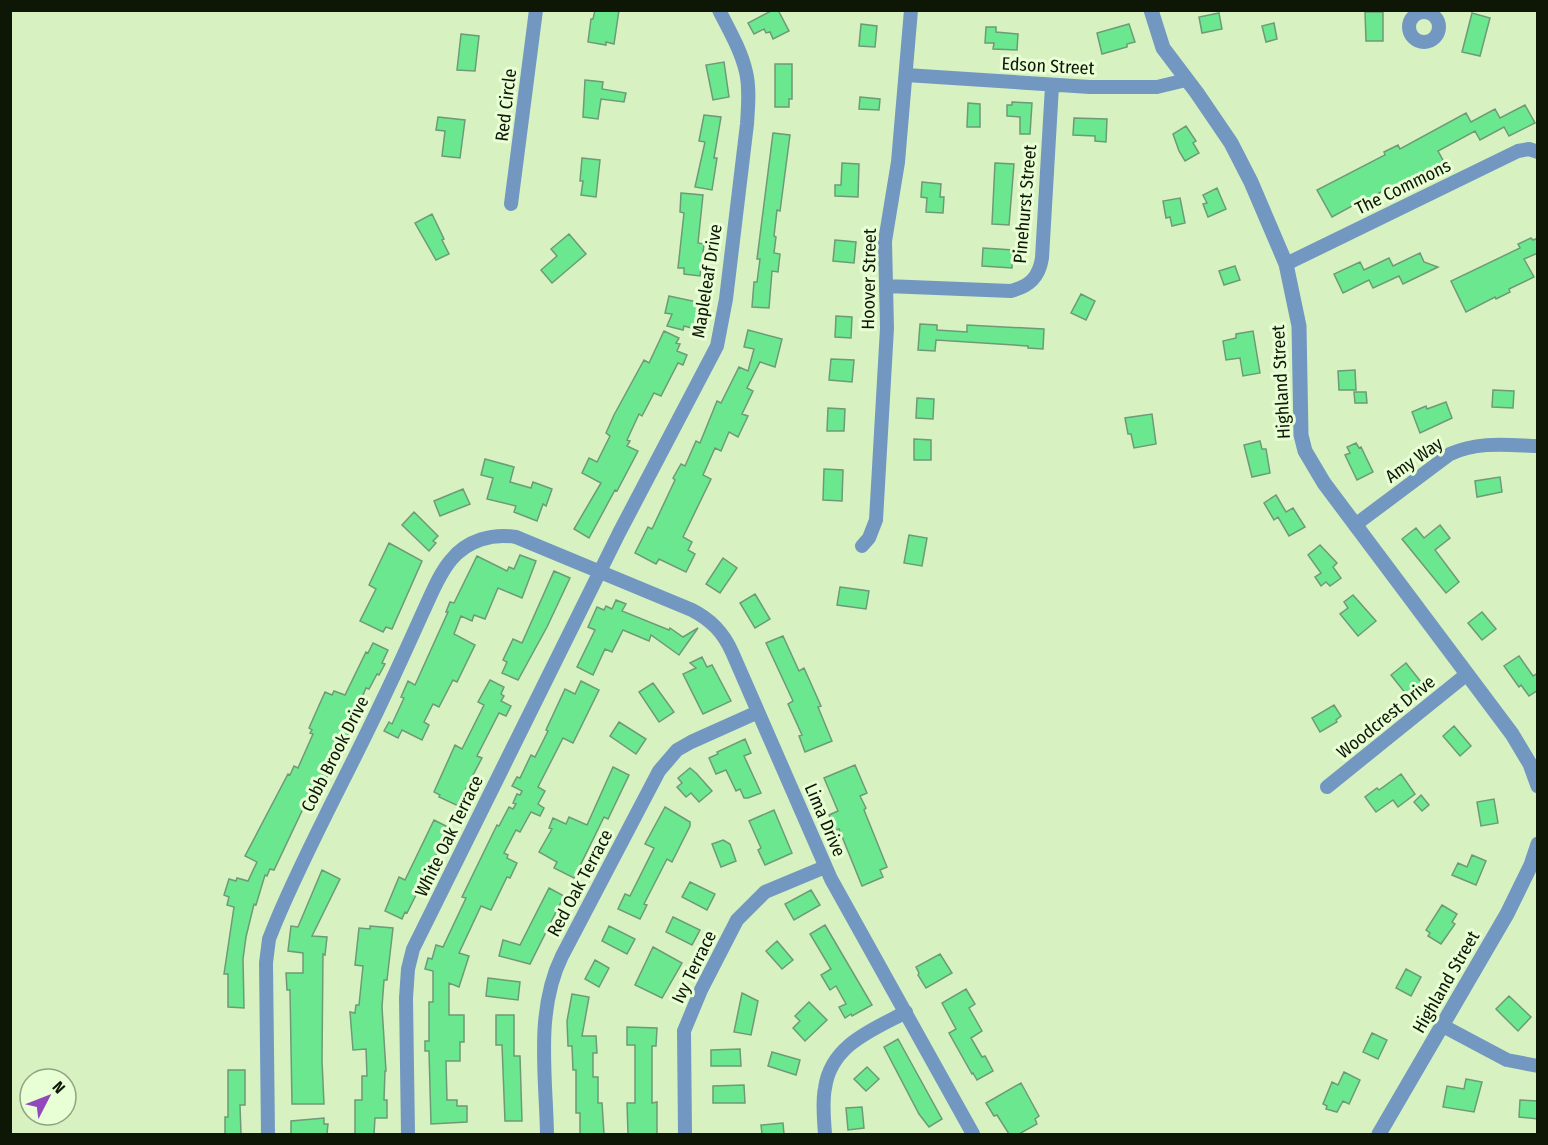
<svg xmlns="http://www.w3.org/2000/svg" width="1548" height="1145" font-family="'Fira Sans Condensed',sans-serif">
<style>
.building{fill:#6be78f;stroke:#6d9b77;stroke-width:1.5}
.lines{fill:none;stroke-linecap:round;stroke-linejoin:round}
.minor{stroke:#7298c1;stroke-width:14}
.tertiary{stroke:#7298c1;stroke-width:15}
.labels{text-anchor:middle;stroke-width:6;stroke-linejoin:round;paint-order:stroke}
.street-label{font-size:18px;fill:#0e1706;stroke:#e8fed5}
</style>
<rect width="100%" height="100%" fill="#d7f2c0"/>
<!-- building -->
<path class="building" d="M595,10H619L614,44L606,42V45L588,42L591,19H593Z
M773,10H778L789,31L773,39L770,32L766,33L764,29L754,34L748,23Z
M1365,12H1383V41H1366Z
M1219,13L1222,29L1202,33L1199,17Z
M1472,13L1490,18L1480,56L1462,52Z
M1274,23L1277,39L1266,42L1262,26Z
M861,24L877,26L875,47L859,46Z
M1129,24L1135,42L1127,44V47L1102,54L1097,33Z
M986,27H996V32L1018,34L1017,50L993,49L994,43H985Z
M461,34L479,36L475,71L457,70Z
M724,62L729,97L713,100L706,65Z
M775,64H792V99H789V107H775Z
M585,80L603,82L602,89L626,93L624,102L601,99L598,119L583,117Z
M860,97L880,99L879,110L859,109Z
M1012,102L1032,103L1030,134H1020V117L1007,116V105H1012Z
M968,103L980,104V127H967Z
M1525,105L1535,123L1509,136L1504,127L1480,140L1475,131L1438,151L1444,162L1375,195L1377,201L1365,208L1361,201L1332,217L1317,190L1385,155L1384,152L1398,145L1400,149L1466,113L1471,122L1495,109L1500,118Z
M704,115L721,117L714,158H717L712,190L695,187L705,142L699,141Z
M438,117L465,120L460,158L442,156L445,131L436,130Z
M1074,118L1107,119L1106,142L1095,141V136L1073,135Z
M1186,126L1196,141L1193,143L1199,153L1185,161L1179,151L1173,134Z
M773,133L790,135L780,211L777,210L774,236L776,237L774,253L780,254L778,272L772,271L769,308L752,307L754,282H757L760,259H757Z
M582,158L600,160L596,197L581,195L583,181H580Z
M842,163L859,164L858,197L835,196V185H841Z
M995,163L1014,164L1009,225L992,224Z
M922,182L941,184L940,197H944L943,213L926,212L927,198L921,197Z
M1217,188L1226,209L1208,217L1203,204L1207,203L1203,195Z
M681,193L703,195L698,243L704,244L700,276L684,274V268H678L684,213L680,212Z
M1180,198L1185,223L1172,226L1170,217L1166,218L1163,201Z
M432,214L444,239L442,240L449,254L436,260L415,223Z
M569,234L586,254L552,283L541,270L557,256L551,249Z
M1531,238L1533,240L1538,238V253L1524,259L1534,277L1509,289L1510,292L1496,299L1495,297L1466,312L1451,281L1520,248L1518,244Z
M835,240L856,242L854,263L833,261Z
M983,248L1013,250L1012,268L982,266Z
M1420,253L1424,262L1438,267L1403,284L1399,276L1373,288L1369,280L1343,293L1334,274L1360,262L1364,270L1389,258L1393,266Z
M1235,266L1240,280L1224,285L1219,271Z
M1081,294L1095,301L1086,320L1071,313Z
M669,296L702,303L699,330L684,326L683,330L667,326L672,314L665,313Z
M836,316L852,317L851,338L835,337Z
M920,324L937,325V330L967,332V325L1044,329L1043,349L1028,348V346L936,340L935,351L918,350Z
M748,330L782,339L775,367L760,362L747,388L753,391L742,414L748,416L738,437L729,432L721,451L715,448L703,475L711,479L683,537L692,542L688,550L695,554L686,572L659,559L656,564L635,553L648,527L652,529L675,480L673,478L681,464L685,466L696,441L700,443L717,401L721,403L739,367L748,371L754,349L744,347Z
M664,331L679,338L676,343L680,344L677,351L687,355L683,365L678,363L661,396L654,393L642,416L639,414L627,440L630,441L627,446L638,451L617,491L615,490L589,538L574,529L601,483L582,473L589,458L597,462L610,436L606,433L614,415L644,360L649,363Z
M1253,331L1260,373L1243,376L1240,358L1226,360L1223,341L1236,338V334Z
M831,359L854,360L852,382L829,380Z
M1355,370L1356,390H1339L1338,371Z
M1493,390L1514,391L1513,408L1492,407Z
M1354,392H1366L1367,403H1355Z
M917,398L934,399L933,419L916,418Z
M1446,402L1452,418L1420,433L1412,412L1426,406L1427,409Z
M828,408L845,409L844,431H827Z
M1152,414L1156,444L1134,448L1131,434H1128L1125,418Z
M914,439L931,440V460H914Z
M1260,441L1262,449H1266L1270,473L1252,477L1244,445Z
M1356,443L1359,448L1361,447L1373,472L1357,480L1345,455L1350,453L1347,447Z
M485,459L514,467L510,482L531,488L533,482L552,489L546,506L543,504L537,521L514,512L516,506L487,499L493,478L481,475Z
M824,469L843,470L842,501L823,500Z
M1500,477L1502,492L1477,497L1475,481Z
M463,489L470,504L440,516L434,501Z
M1276,495L1286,512L1293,508L1305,527L1289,536L1278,517L1274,520L1264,503Z
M414,512L438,536L433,541L436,543L429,551L402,525Z
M1440,525L1450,538L1435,550L1459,582L1446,593L1402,539L1416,528L1424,538Z
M909,535L927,538L922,566L904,563Z
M389,543L422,561L392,629L386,627L383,632L360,621L376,589L369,585Z
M1320,545L1337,563L1333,567L1341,578L1330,586L1326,582L1321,586L1315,577L1321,573L1308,555Z
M520,555L536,561L522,598L498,588L485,619L474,615L472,621L461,616L454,634L475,645L457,682L453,680L439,707L433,704L424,722L429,725L422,740L402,730L398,738L384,731L389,722L392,724L404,698L401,697L408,681L415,685L448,612H446L450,602L454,603L477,556L507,571L509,567L514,569Z
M723,558L737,568L720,593L706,584Z
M554,571L570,578L547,627L518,680L502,673L507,662L503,660L513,639L522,643Z
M840,587L869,591L866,609L837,605Z
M755,594L770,619L755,628L740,603Z
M1353,595L1376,621L1358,636L1340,614L1348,608L1344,602Z
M616,600L626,604L622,611L669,630L670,628L683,637L698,628L679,655L651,635L649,641L623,630L612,652L605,649L593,675L577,667L595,630L588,627L597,607L604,610L606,606L612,609Z
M1482,612L1496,629L1482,640L1468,623Z
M783,636L799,671L804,668L821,706L818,707L832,741L805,752L799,736L802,735L788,704L793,701L766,643Z
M373,643L388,650L382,663L385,664L379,675L377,674L369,689L366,688L349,728L351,729L343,745L341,744L321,791L318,790L314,796L310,794L274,870L270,869L267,876L265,875L256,905L254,904L246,937L243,959L244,1008L228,1007V974H224L234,907L227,905L229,897L224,895L229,879L236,881L237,878L248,881L257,862L245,856L288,774L290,775L294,766L298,768L313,734L310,733L312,730L309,728L325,692L332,695L334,691L345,695L366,652L368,653Z
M1519,656L1533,676L1538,673V690L1529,696L1521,685L1519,687L1504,666Z
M702,657L707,667L712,665L731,701L703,714L683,674L696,668L690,663Z
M1406,663L1421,682L1406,694L1391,675Z
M490,680L504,687L501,694L504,696L501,701L511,706L506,716L499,713L477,756L482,758L462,796L471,800L467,810L439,797L440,795L434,792L455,745L462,749L484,705L478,702Z
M581,681L599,690L573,743L563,738L538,787L545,791L538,804L544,808L540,816L531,812L520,832L516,830L504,853L508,855L507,858L517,863L510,878L507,877L491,910L481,906L459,953L469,956L459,987L449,983V1015H464V1042H460V1061H446L447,1100H457V1106H467V1122L431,1124L429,1051H425V1041H429V1002H433V971L425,969L428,958L432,959L436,945L443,947L466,898L462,897L497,825L499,826L509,807L513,809L516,804L513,803L517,794L520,795L522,791L512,786L517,777L520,778L531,755L535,757L548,731L546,730L565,689L575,694Z
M653,683L674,712L659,722L639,692Z
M1334,705L1341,716L1336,720L1337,722L1320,732L1312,718Z
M619,722L646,739L636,754L610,736Z
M1454,726L1471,746L1460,756L1443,736Z
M745,739L751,753L744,756L761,793L748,798H744L740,789L736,791L726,770L716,774L709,758L718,754L717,752Z
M855,765L867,793L860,796L866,808L864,810L887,867L880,870L883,877L862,886L839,829L836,830L829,815L838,811L824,778Z
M613,767L629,775L608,819L604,817L574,878L554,868L557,862L539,852L552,829L549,828L553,818L566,824L569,817L587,825Z
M690,768L696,773L712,791L699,802L691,793L686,797L677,787L682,783L678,778Z
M1401,774L1415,794L1398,807L1393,800L1376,812L1365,797L1377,788L1379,790Z
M1421,795L1429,805L1422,811L1414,802Z
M1494,799L1498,823L1481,826L1477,802Z
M665,807L690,822V826L672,862L667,859L644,904L647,905L640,919L618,909L625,894L630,896L654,848L645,844Z
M774,810L792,853L765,865L758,850L761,848L749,821Z
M434,820L448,827L444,834L446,835L407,913L405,912L402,919L385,911L399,877L405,880Z
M723,840L730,844L736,861L721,867L712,844Z
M1472,855L1486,861L1476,885L1452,875L1458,863L1467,867Z
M322,870L340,879L312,936L327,937L325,955L323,954L322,1061L324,1104H292L290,990H287L286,973H303V953L288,951L291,926L298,927Z
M690,882L715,894L707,910L682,897Z
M549,888L564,896L530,964L499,956L503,940L520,945Z
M811,890L820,905L794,920L785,904Z
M1442,905L1457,914L1452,922L1455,924L1441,944L1428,936L1430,933L1426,930Z
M673,917L700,930L692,945L666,932Z
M825,925L872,1005L852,1016L851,1014L845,1018L839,1007L846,1004L836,986L830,990L821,975L831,969L810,934Z
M370,926L393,928L387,980H384L382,1007L386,1071H385L384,1100H387V1118H375L374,1134H355V1100H362V1076H367L366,1049L353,1050L350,1012L355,1013L356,1005H359L363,966L355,965L359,928L370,929Z
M609,926L635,939L627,954L602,941Z
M777,941L793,960L782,969L766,951Z
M653,947L682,963L662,998L635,985Z
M940,954L952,973L926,988L918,975L919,973L916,967Z
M595,960L609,968L599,987L585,979Z
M1406,969L1421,977L1411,996L1396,988Z
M488,978L520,982L518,1000L486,996Z
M966,989L975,1004L969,1008L982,1031L971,1038L982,1057L985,1056L993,1071L977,1080L973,1073L972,1074L949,1033L956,1029L942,1003Z
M742,993L758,1001L751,1035L734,1032Z
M572,994L589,997L582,1036H596L597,1053H593V1077H598V1103H602L604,1134H580V1113H576V1070H573L572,1046H568L567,1021Z
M1509,996L1531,1017L1518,1031L1496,1009Z
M809,1002L827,1020L805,1041L793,1028L800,1021L795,1016Z
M496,1015H514V1056H520L522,1121H505L502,1045H496Z
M627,1027L657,1028L656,1046H652V1103L657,1102V1134H628L627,1103H635V1045H627Z
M1372,1033L1387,1040L1378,1059L1363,1052Z
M898,1039L942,1119L929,1127L919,1114L884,1047Z
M740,1049L741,1066H711V1050Z
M772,1052L800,1060L796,1075L768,1066Z
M867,1067L879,1079L866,1091L854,1079Z
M228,1070H245V1105H240L241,1134H225V1117H228Z
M1344,1072L1360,1080L1349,1104L1343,1101L1337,1112L1326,1109L1327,1106L1323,1104L1332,1082L1338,1085Z
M1466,1079L1482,1082L1474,1112L1443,1107L1447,1086L1464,1089Z
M1021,1083L1039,1116L1035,1119L1037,1124L1019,1134H1009L997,1115L994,1116L986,1103Z
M744,1085L745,1103H713V1086Z
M1520,1100L1538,1101V1119L1519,1117Z
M862,1107L864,1128L848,1130L846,1108Z
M324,1118V1124H328L327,1134H291V1121Z
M783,1123L784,1134H762L761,1125Z"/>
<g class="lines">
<!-- minor -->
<path class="minor" d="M1409 27a15 15 0 1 1 30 0a15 15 0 1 1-30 0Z
M906,75L1090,87H1157L1186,80
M511,204L536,10
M1286,264L1518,151L1529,149L1538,152
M886,286L1011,291C1030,286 1039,277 1042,258L1052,86
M1355,525L1450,454C1479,441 1507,445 1538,446
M862,546L869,538L876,520L887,328L885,241L898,162L911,10
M1327,787L1467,674
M1443,1026L1507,1060L1538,1066
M268,1134L266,963L269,939L275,924C307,847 348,774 383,699C397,670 410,641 423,612C431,595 439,574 451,560C467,540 493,533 516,537L692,610C711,620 723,632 732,652L831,879L973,1134
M408,1134L406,998L408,969L413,949L619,533L717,346L726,299L747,124C748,107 750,89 746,72C741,50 729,30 719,10
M547,1134C546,1076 535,1011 562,956L659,771L677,750L691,742L758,712
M685,1134L684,1031L701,990L737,920L765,892L825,867
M825,1134C824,1119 822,1103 825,1088C831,1045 872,1030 906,1012"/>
<!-- tertiary -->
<path class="tertiary" d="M1151,10L1163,48L1197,93L1231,143L1251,182L1286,264L1299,326L1301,435L1305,451L1324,483L1512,734L1530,764L1538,786
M1379,1134L1507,914L1531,865L1538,844"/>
</g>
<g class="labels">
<!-- street labels -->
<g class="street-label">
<text transform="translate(1048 66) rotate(3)" y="6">Edson Street</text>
<text transform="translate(506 105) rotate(-83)" y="6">Red Circle</text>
<text transform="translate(1403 187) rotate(-26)" y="6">The Commons</text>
<text transform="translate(1025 204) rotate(-85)" y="6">Pinehurst Street</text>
<text transform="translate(869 279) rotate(-89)" y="6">Hoover Street</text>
<text transform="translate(707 281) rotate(-81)" y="6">Mapleleaf Drive</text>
<text transform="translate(1281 382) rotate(-93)" y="6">Highland Street</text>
<text transform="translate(1414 460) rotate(-35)" y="6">Amy Way</text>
<text transform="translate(1386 717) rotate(-39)" y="6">Woodcrest Drive</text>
<text transform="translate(335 754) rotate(-63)" y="6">Cobb Brook Drive</text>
<text transform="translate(825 820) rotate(67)" y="6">Lima Drive</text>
<text transform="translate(449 836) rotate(-64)" y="6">White Oak Terrace</text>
<text transform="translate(580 883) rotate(-62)" y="6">Red Oak Terrace</text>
<text transform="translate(694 967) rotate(-64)" y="6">Ivy Terrace</text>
<text transform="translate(1446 982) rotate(-60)" y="6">Highland Street</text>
</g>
</g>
<!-- border -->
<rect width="1548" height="1145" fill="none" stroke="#0e1706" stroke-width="24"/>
<!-- north arrow -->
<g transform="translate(48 1097) rotate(48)"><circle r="28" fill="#e8fed5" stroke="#91a282" stroke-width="1.5"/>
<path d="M0-4.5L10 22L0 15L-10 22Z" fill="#9048bb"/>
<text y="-9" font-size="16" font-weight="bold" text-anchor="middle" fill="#0e1706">N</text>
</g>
</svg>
